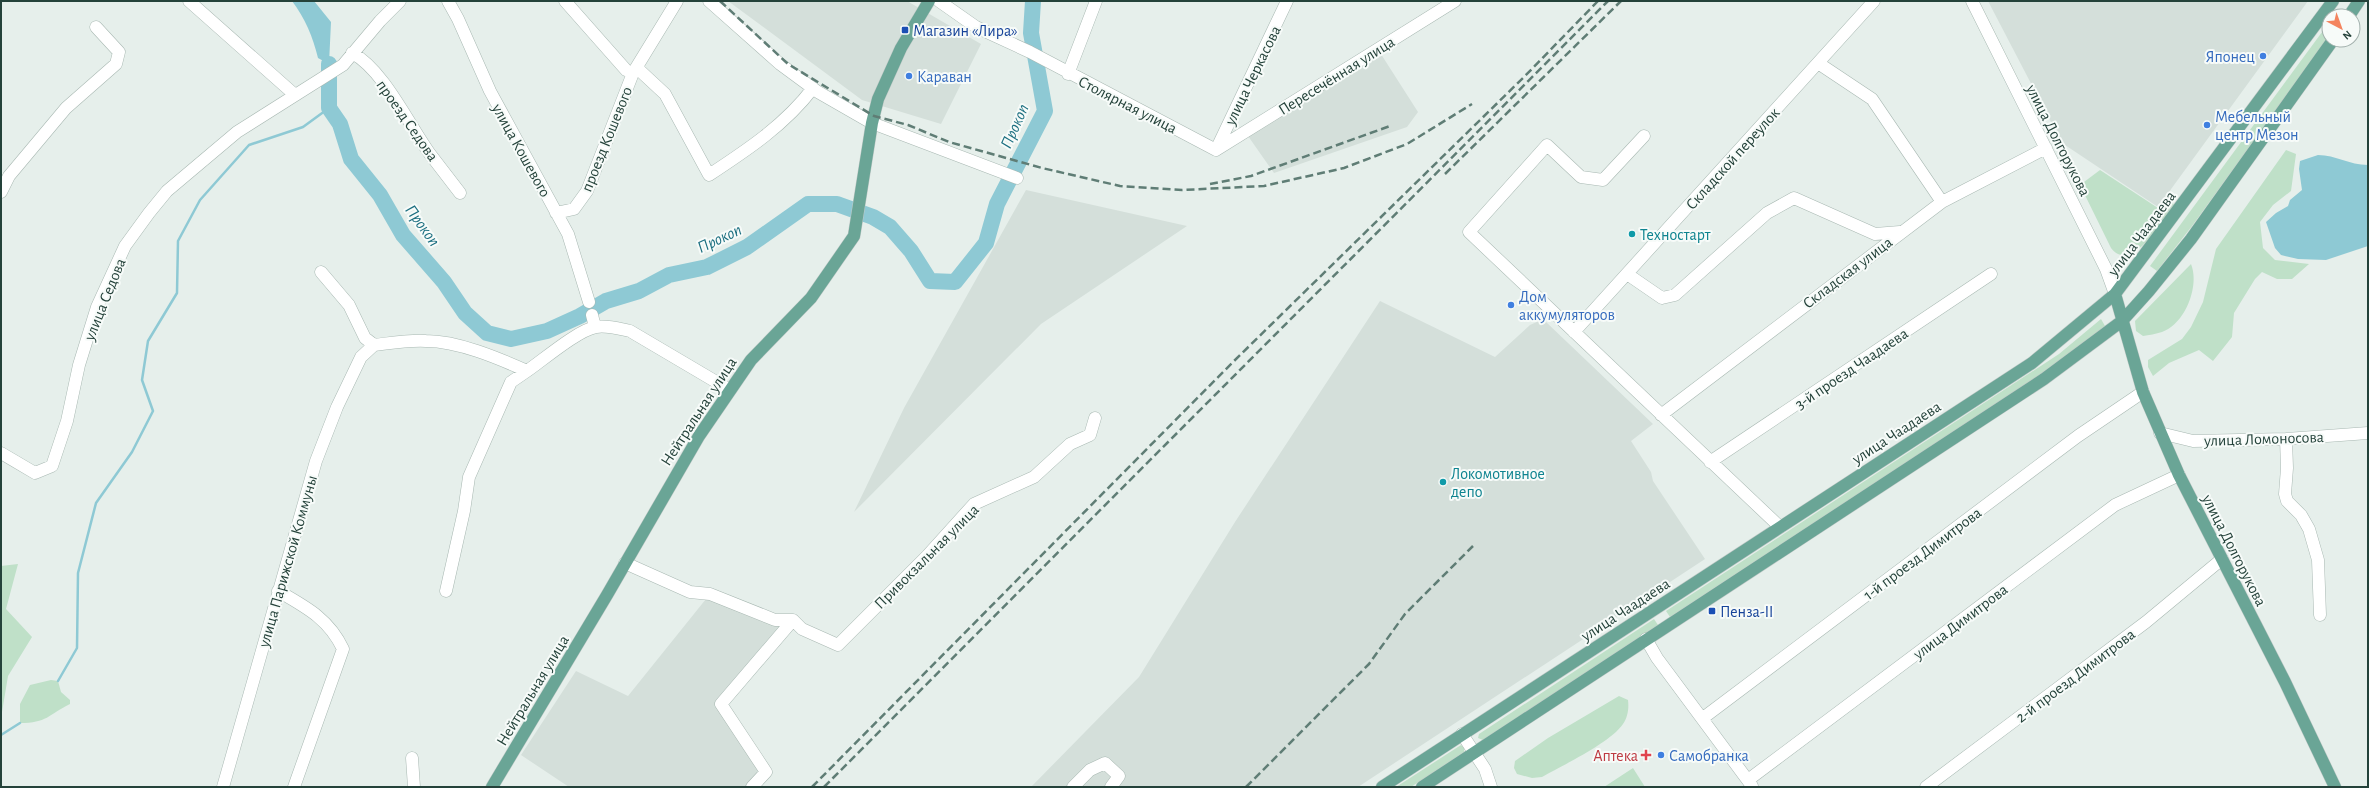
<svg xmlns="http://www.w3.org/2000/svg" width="2369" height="788" font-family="'Alegreya Sans',sans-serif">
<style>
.built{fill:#d4dfda}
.green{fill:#bfe0c8}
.water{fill:#8ec9d4}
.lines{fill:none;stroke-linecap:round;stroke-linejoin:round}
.stream{stroke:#8ec9d4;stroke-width:2.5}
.river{stroke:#8ec9d4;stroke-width:16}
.minor-casing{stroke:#a8b8b2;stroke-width:13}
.major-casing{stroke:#c2cac8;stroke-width:13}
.minor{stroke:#fff;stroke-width:12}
.major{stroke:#6aa596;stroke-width:12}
.rail{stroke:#5f7d75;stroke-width:2.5;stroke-dasharray:8 4;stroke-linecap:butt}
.transit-dot{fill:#1a4fb4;stroke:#f7fbf9;stroke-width:1.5}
.shop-dot{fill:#3f7fe0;stroke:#f7fbf9;stroke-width:1.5}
.culture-dot{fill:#0f9aa8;stroke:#f7fbf9;stroke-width:1.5}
.health-dot{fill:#e0444e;stroke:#f7fbf9;stroke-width:1.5}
.labels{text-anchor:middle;stroke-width:4;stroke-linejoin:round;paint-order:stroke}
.transit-label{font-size:16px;fill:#164399;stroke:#f7fbf9;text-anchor:start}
.shop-label{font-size:16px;fill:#366cbe;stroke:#f7fbf9;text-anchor:start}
.street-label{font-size:16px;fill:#24423a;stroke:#f7fbf9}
.culture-label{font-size:16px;fill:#0d838f;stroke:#f7fbf9;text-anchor:start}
.health-label{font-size:16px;fill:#be3a42;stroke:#f7fbf9;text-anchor:end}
.water-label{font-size:17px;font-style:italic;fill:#1c6f80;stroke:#f7fbf9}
</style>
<rect width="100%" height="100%" fill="#e6efeb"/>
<!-- built -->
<path class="built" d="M728,1H907L981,44L941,124L862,100Z
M1988,1H2308L2158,207L2062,143Z
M1379,51L1418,112L1407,127L1274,173L1248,136Z
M1026,190L1187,226L1041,324L854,512L904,408Z
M1380,301L1495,357L1530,325L1539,321L1546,322L1653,424L1631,441L1651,472L1653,481L1705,559L1358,787H1031L1139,677L1235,522Z
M710,594L793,620L721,704L766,772L751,787H569L521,755L576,671L628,696Z"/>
<!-- green -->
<path class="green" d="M2325,28L2329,31V37L2192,226L2157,271L2150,266Z
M2286,150L2296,154L2291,191L2273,205L2260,222L2263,248L2275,260L2309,264L2292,279H2277L2262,272L2255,279L2234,313L2232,337L2213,361L2199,350L2169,363L2153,376L2148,367V360L2182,339L2191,327L2203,302L2216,249Z
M2100,170L2161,210L2168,200L2175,205C2164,219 2131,275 2111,248L2080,185Z
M2191,264C2200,286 2185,324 2162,332C2156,334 2149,335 2143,336L2136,331L2135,321Z
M2101,319L2105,326L2057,364L1670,617L1666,611L2059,354Z
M18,564L6,609L32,637L8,676L1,718V566Z
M1654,619L1658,625L1483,740L1478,738L1479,734Z
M51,680L58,681L61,692L70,700V704C48,715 47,723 20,723V704L30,685Z
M1619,696L1628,700C1629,708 1628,717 1623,724C1610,743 1563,765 1542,777L1532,778L1517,774L1514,768L1515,761L1548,738Z
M1461,745L1464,748V752L1411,787H1396Z
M1633,768L1645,787H1604Z"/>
<!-- water -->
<path class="water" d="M292,1H314L331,22L329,64L318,58C313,37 305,18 292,1Z
M2318,155C2336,155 2349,165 2368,165V246L2326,260L2298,259L2281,255L2275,248L2266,222L2276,213L2288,206L2290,200L2302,190L2299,169L2300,161Z"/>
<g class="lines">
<!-- stream -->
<path class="stream" d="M58,681L77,648L78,573L96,503L132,452L153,411L142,380L148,341L177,293L178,241L200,200L249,145L303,127L329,108
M1,735L20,723"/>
<!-- river -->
<path class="river" d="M329,64V108L340,124L351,159L380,195L403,235L444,282L465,313L487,333L511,339L547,331L580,316L606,301L639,291L669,275L707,267L747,247L808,204H837L873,217L890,227L911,251L930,281L955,282L986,243L997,204L1045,111L1031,33L1033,1"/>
<!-- minor casing -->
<g class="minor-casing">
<path id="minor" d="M189,1L295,95
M448,1L458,19L490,91L568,234L589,302
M565,1L626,70L633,73
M709,1L780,64L818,92L872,123L1017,178
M939,1L976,27L1030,52L1216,150
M1972,1L2106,269L2115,294
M352,53C383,69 409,125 430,154C440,167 450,180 460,193
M1818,63L1872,99L1942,202
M637,68L665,94L709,175C747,150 785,125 813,88
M1068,74L1096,1
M1644,136L1603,180L1581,177L1547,145L1469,232L1780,527
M1216,150L1455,1
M1216,150L1287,1
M1,192L9,176L66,108L116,64L119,52L96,27
M556,213L574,209L587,191L633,73L677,1
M321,272L349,305L365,338L374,345C391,343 409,340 426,341C458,341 498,358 527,371C543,360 578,330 596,327C607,325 620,329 630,331L730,390
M1627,274L1662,298L1675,295L1767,213L1794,198L1875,234L1900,232
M592,315L595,327
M1574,332L1874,1
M1661,415L1942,202L2046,148
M2160,433L2193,441L2286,439L2368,433
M2286,439L2287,468L2285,494L2287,501L2301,515L2309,529L2318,560L2320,615
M1,453L35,473L52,466L67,421L79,365L97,307L125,246L149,213L167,191L237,132L343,65L380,21L400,1
M1710,462L1991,274
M625,563L690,592L710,594L775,620H793L802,629L838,645L927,556L974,504L1034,477L1070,444L1090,435L1095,418
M278,591C306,607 329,619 343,649L294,787
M446,591L464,511L469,477L511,382L527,371
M1646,639L1657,658L1752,786
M1703,718L2078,436L2143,392
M1462,734L1485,769L1491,787
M412,758L414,787
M1748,780L2115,505L2179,475
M223,787L316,461L337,407L361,357L374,345
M752,787L766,772L721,704L793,620
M1073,787L1090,770L1105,763L1119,776L1111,787
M1926,787L2146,622L2222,559"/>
</g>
<!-- major casing -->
<g class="major-casing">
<path id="major" d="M2349,16L2359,1
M2115,294L2143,392L2179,475L2285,682L2335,787
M492,787L607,595L699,436L751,360L811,298L854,236L872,123L878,99L901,48L929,1
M1382,787L2032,363L2115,294L2333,1
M1422,787L2044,379L2122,321L2149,291L2191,239L2333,40"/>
</g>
<!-- minor -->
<use href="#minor" class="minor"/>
<!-- major -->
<use href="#major" class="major"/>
<!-- rail -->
<path class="rail" d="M720,1L788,64L874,116L908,125L949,142L1042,168L1120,186L1182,190L1264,186L1344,168L1407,144L1472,104
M1445,174L1621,1
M1210,184L1251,176L1390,126
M812,787L1234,361L1525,76L1598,1
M824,787L1608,1
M1246,787L1369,664L1405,614L1473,546"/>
</g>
<!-- markers -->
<g class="transit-dot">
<rect x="901" y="26" width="8" height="8" rx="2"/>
<rect x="1708" y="607" width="8" height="8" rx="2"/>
</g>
<g class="shop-dot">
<circle cx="2263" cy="56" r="4"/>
<circle cx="909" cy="76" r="4"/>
<circle cx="2207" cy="125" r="4"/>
<circle cx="1511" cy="305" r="4"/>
<circle cx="1661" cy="755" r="4"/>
</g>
<g class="culture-dot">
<circle cx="1632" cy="234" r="4"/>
<circle cx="1443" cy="482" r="4"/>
</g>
<path class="health-dot" d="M1644 749h4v4h4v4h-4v4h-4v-4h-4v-4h4z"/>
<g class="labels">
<!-- transit labels -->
<g class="transit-label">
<text x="913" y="36">Магазин «Лира»</text>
<text x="1720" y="617">Пенза-II</text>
</g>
<!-- shop labels -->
<g class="shop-label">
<text x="2255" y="62" text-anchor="end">Японец</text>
<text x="917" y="82">Караван</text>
<text x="2215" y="122">Мебельный<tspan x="2215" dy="18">центр Мезон</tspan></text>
<text x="1519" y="302">Дом<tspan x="1519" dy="18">аккумуляторов</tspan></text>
<text x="1669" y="761">Самобранка</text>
</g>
<!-- street labels -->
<g class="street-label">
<text transform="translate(1252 75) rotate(-64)" y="6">улица Черкасова</text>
<text transform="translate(1336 75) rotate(-32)" y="6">Пересечённая улица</text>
<text transform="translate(1128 104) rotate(27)" y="6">Столярная улица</text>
<text transform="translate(408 120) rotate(55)" y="6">проезд Седова</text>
<text transform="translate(606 139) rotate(-68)" y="6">проезд Кошевого</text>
<text transform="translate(2059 140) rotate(63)" y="6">улица Долгорукова</text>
<text transform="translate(522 150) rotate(61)" y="6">улица Кошевого</text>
<text transform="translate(1732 158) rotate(-48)" y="6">Складской переулок</text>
<text transform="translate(2141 233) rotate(-53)" y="6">улица Чаадаева</text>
<text transform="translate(1847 272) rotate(-37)" y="6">Складская улица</text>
<text transform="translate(104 299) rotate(-68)" y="6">улица Седова</text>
<text transform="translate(1851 368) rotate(-34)" y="6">3-й проезд Чаадаева</text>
<text transform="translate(698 411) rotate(-57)" y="6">Нейтральная улица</text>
<text transform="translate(1896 432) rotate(-33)" y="6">улица Чаадаева</text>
<text transform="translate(2264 438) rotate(-2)" y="6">улица Ломоносова</text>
<text transform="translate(2235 550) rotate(63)" y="6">улица Долгорукова</text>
<text transform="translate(1922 553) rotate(-37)" y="6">1-й проезд Димитрова</text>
<text transform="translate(926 556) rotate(-45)" y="6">Привокзальная улица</text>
<text transform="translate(287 561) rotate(-74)" y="6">улица Парижской Коммуны</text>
<text transform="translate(1625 609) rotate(-33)" y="6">улица Чаадаева</text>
<text transform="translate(1960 621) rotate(-37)" y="6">улица Димитрова</text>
<text transform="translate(2075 675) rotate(-37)" y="6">2-й проезд Димитрова</text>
<text transform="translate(532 690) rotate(-59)" y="6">Нейтральная улица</text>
</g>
<!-- culture labels -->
<g class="culture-label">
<text x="1640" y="240">Техностарт</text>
<text x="1451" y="479">Локомотивное<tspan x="1451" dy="18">депо</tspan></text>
</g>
<!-- health labels -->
<g class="health-label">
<text x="1638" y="761">Аптека</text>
</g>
<!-- water labels -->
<g class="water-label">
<text transform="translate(1014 126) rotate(-66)" y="6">Прокоп</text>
<text transform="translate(423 225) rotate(54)" y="6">Прокоп</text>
<text transform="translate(719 238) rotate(-25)" y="6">Прокоп</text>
</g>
</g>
<!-- border -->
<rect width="2369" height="788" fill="none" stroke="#24423a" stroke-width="4"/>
<!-- north arrow -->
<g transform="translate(2341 28) rotate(139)"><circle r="19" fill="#f7fbf9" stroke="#a3b1ad"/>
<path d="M0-3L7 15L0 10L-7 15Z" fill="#f4845f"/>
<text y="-6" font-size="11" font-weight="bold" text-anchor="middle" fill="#24423a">N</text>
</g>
</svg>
